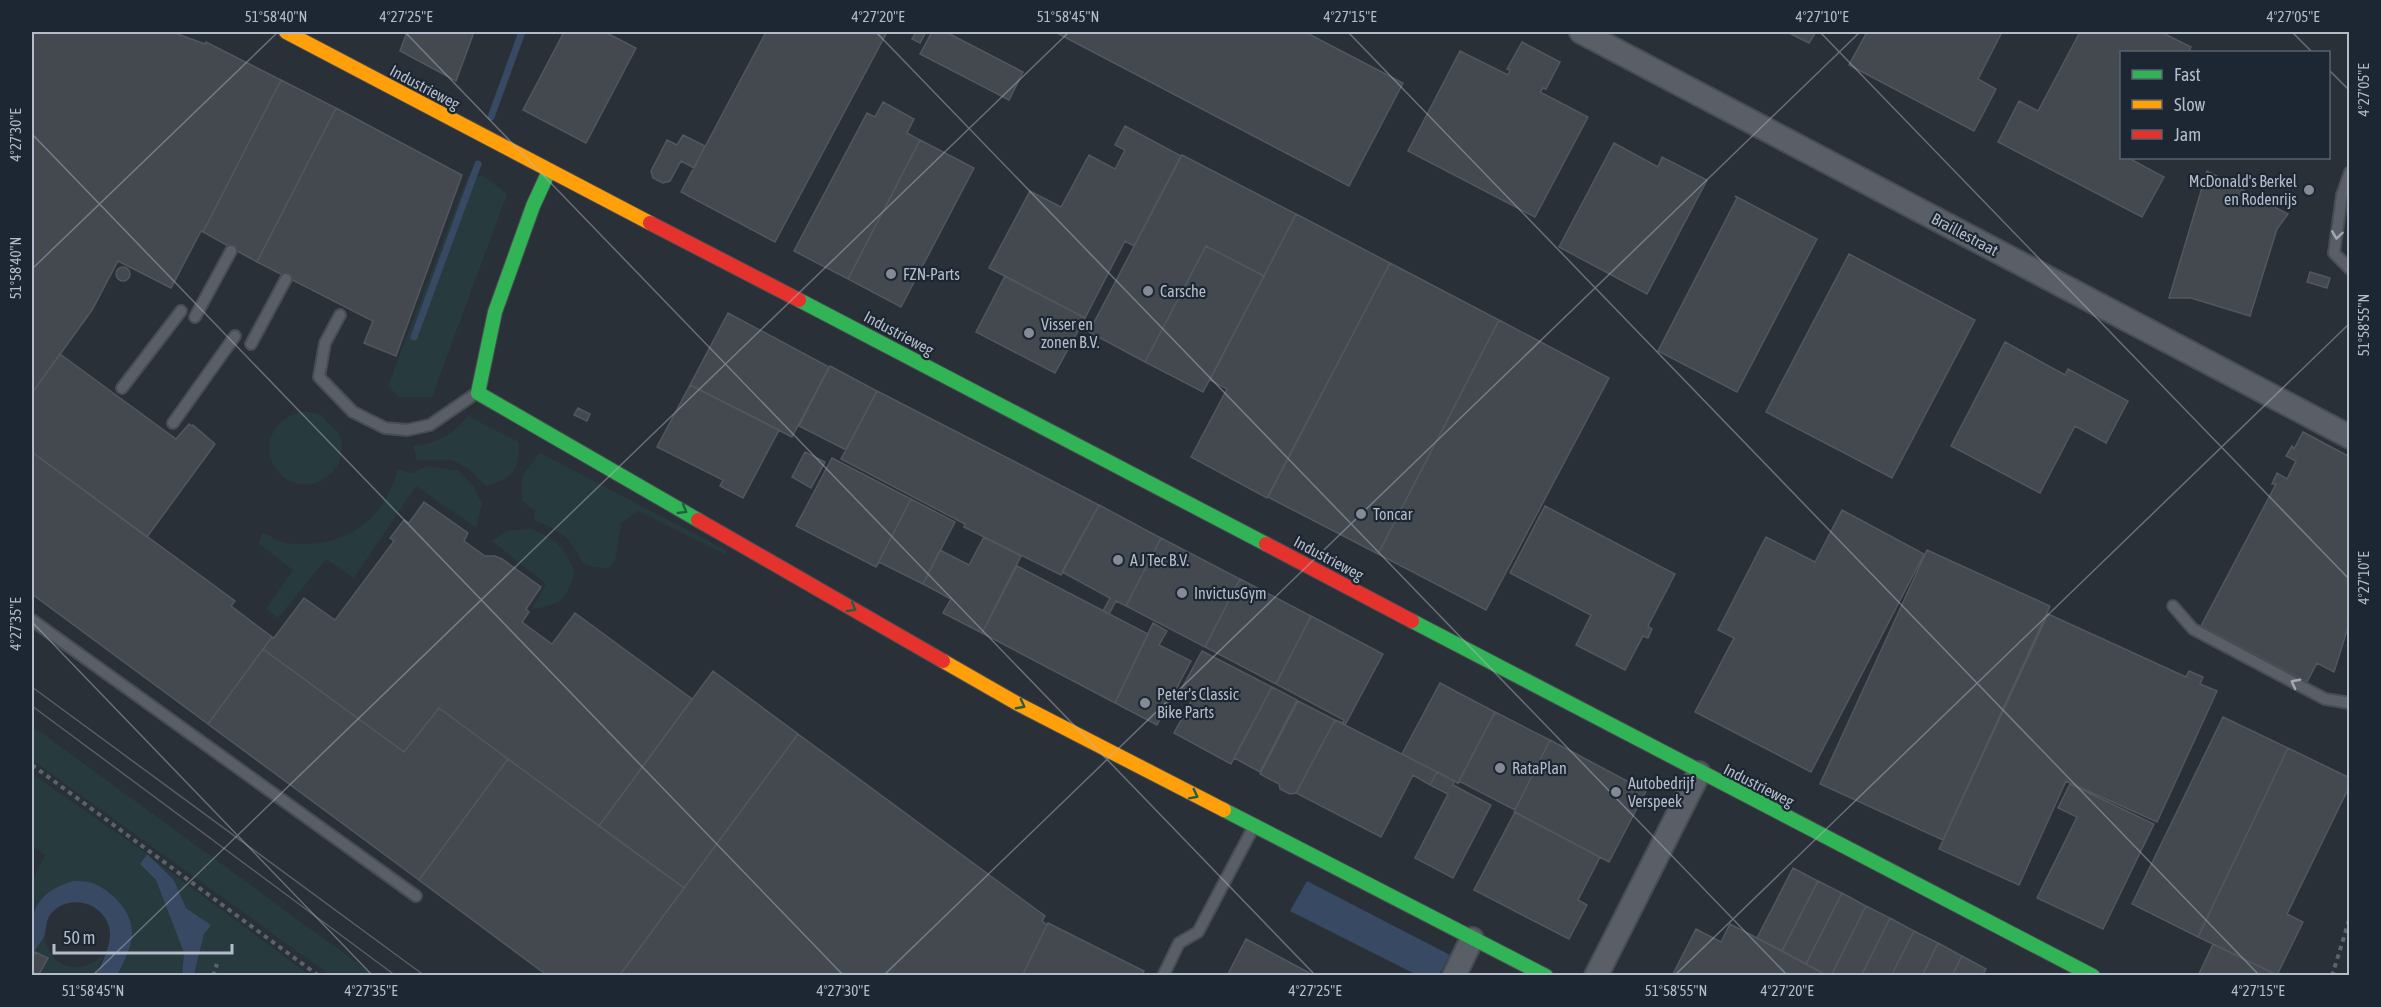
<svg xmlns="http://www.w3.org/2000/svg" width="2381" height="1007" font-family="'Asap Condensed',sans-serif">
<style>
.green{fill:#273a3e}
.water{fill:#384963}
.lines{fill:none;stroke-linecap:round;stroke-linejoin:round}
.stream{stroke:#384963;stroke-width:7}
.building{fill:#444950;stroke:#52575f;stroke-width:1.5}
.lane-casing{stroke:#484c53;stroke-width:14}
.street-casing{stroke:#484c53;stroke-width:26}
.fast-casing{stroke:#484c53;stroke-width:16}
.slow-casing{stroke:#484c53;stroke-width:16}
.jam-casing{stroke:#484c53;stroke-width:16}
.path{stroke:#5d636a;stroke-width:4;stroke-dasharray:4.5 4.5;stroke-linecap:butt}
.lane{stroke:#5a5e66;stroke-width:10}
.street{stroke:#5a5e66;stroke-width:22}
.fast{stroke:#30b455;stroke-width:14}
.slow{stroke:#ff9f0a;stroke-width:14}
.jam{stroke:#e5322d;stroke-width:14}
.tram{stroke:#595d64;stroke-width:1.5}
.oneway{stroke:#a2a9b5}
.oneway2{stroke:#255f41}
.ticks{fill:none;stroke:#b4bcc9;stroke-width:1.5;stroke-opacity:0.45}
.poi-dot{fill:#848b96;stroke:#1d2633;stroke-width:2}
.labels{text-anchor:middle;stroke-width:4.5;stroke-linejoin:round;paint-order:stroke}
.street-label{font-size:16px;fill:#b4bcc9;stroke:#1d2633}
.poi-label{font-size:16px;fill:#b4bcc9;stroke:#1d2633;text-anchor:start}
.neatline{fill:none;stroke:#b4bcc9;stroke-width:2}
.ticks-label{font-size:15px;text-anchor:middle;fill:#b4bcc9}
</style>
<rect width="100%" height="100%" fill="#2a3038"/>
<!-- green -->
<path class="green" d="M468,176H483L507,194L432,397H399L388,386Z
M300,412C307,412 316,412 322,416C325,418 326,421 328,423C331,426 336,429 338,432C343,441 342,455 338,464C334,472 326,479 318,482C272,497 245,430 300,412Z
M468,416L519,442C520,470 512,479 486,486L470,470L452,460H417L413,446C440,442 451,436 468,416Z
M540,453L726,550L725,554L639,511L621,523L615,561L608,568C574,567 585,558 568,540C560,531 545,524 534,520L535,511L522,501V476Z
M428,466L458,471L474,487L482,504L476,528L416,486L354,578L326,559L278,618L266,609L293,570L259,544L262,533C268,535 274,538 279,541C287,545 299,544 307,544C355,542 384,515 398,470L411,473Z
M530,529C556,539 564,546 575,573C565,600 561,605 532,609L546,584L492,541L506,531Z
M32,726L374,975H330L32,760Z
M32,774L147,854L140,864L156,880L184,953L182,975H117L129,952L111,893L43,896L32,915V880L45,855L32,846Z
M153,859L309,975H194L204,934L211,925L186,908L174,880L152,861Z
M44,936C51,969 79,977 103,955L96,975L32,976C32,960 32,948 44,936Z"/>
<!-- water -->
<path class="water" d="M147,854L174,880L186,908L211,925L204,934L194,975H182L184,953L156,880L140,864Z
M73,881C79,881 86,881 92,883C112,890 134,913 132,936C130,951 124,962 117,975H96C102,964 111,945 110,932C107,903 68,891 50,915C45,922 47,930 44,937C40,943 35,949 32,956C31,916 29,895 73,881Z
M1307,881L1450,955L1439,975H1417L1290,911Z"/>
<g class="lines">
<!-- stream -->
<path class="stream" d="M491,117L522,32
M414,337L478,164"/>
</g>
<!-- building -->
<path class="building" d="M32,32H172L205,44L206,42L281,80L203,232L201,231L171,288L118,261L92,310L32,393Z
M407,32H474L456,81L400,51Z
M564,32H605L636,48L586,143L523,110Z
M766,32H887L775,242L681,192Z
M916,32H926L920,43L912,39Z
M932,32H946L1023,72L1009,100L920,54Z
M1055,32H1305L1403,83L1349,186Z
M1787,32H1816L1809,43Z
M1867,32H2002L1978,79L1996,89L1974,131L1849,65Z
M2080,32H2161L2191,47L2188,52H2122V158H2133L2132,160L2164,177L2142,217L1998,142L2019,101L2038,111Z
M1522,42L1560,62L1546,89L1543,88L1540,92L1588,117L1535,217L1408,151L1460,51L1508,75L1510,70L1507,69Z
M281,80L336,108L257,262L203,232Z
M883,102L914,119L907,133L920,140L848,279L794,251L867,113L875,117Z
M336,108L462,175L396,356L364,343L373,321L257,262Z
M1125,126L1181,156L1134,246L1125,241L1085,318L989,268L1030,191L1061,207L1089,155L1115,169L1125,150L1115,145Z
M683,135L705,146L694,168L681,161L670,181L663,183L653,178L651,171L667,140L677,145Z
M920,140L974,168L901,307L848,279Z
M1614,143L1658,167L1662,157L1707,180L1647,294L1559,247Z
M1182,155L1296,214L1264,276L1206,246L1145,362L1089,332Z
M2207,171L2288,214L2277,229L2250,316L2191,298H2169Z
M1735,196L1817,239L1737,392L1658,351L1737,198Z
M1296,214L1390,263L1267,498L1191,457L1227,389L1210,380Z
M1206,246L1264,276L1203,392L1145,362Z
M1849,254L1975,320L1892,478L1766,412Z
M1390,263L1499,320L1378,554L1268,497Z
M116 274a7 7 0 1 1 14 0a7 7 0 1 1-14 0Z
M2310,272L2330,278L2327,288L2307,282Z
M1005,276L1085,318L1055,373L976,332Z
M728,313L829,367L792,437L690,385Z
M1499,320L1609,378L1486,610L1378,554Z
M2005,342L2065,375L2068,369L2128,401L2106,443L2075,426L2040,493L1951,446Z
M60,354L176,439L189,424L192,426L193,425L215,444L147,537L32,452V393Z
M830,366L877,391L846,450L799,426Z
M690,385L779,430L743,498L720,486L723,480L657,447Z
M877,391L1099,505L1061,575L964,527L965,524L841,459Z
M578,408L590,414L587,421L574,415Z
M2303,432L2350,457V611L2347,617L2350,621L2334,672L2317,663L2307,682L2201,626L2276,484H2272L2277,473L2287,479L2296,461L2286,456L2292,446L2294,449Z
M32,452L235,601L231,606L272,637L208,724L32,594Z
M805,452L825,462L811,488L792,477Z
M832,458L911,499L876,567L796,526Z
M911,499L955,522L923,584L879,562L876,567Z
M424,502L468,533L464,541L485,556H495L502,559L541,587L526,609L529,612L522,622L552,644L575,613L692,699L599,826L439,708L404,752L263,649L272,637L274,638L304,598L335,620L394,541L390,538L404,520L409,523Z
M1099,505L1161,538L1126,606L1116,601L1109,614L1103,611L1110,598L1062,572Z
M1545,506L1675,574L1648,626L1652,629L1648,638L1643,636L1625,670L1576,645L1591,615L1510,573Z
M1842,510L1924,554L1811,772L1695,712L1734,638L1718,630L1766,537L1815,562Z
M984,537L1021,556L982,633L943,613L951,599L923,584L940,550L969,565Z
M1161,538L1240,579L1205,647L1126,606Z
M1927,550L2050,606L1943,840L1820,784Z
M1017,566L1148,634L1115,703L982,633Z
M1240,579L1311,616L1276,684L1205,647Z
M2048,614L2186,677L2189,671L2203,677L2200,684L2217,691L2157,822L2066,781L2019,885L1939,849Z
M1311,616L1383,654L1345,725L1335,720L1343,723L1344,720L1276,684Z
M1153,623L1167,631L1159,645L1191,661L1157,725L1115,703Z
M263,649L404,752L439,708L508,759L419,880L208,724Z
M1202,651L1272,687L1231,764L1174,733L1195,694L1182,688Z
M713,671L798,734L684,888L599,826Z
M1440,683L1495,712L1458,783L1402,754Z
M1272,687L1297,700L1260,772L1234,758Z
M1298,701L1335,720L1296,793L1290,794L1280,789L1279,784L1260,774Z
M1495,712L1550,740L1515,810L1461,782L1458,783Z
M2223,717L2288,748L2198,937L2132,904Z
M1335,720L1437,772L1430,785L1413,775L1381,837L1296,793Z
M798,734L1045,916L1042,921L1047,925L1022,976H619Z
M1550,740L1646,791L1609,862L1514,812Z
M2288,748L2350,778V785L2287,914L2303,922L2277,975L2198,937Z
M508,759L684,888L619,976H548L419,880Z
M1437,772L1454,781L1453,785L1491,805L1453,878L1415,858L1448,794L1430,785Z
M2070,784L2154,824L2103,929L2037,898L2077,817L2058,808Z
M1515,812L1600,857L1578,900L1587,905L1569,939L1474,890Z
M1793,868L1818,881L1782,951L1757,938Z
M1818,881L1842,893L1806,964L1782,951Z
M1842,893L1866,906L1831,976H1828L1806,964Z
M1866,906L1890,918L1861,976H1831Z
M1890,918L1914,931L1891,976H1861Z
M1048,923L1144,971L1141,976H1022Z
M1730,924L1757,938L1828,976H1672L1696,929L1721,942Z
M1914,931L1938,943L1922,976H1891Z
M1246,939L1315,976H1227Z
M1938,943L1962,956L1952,976H1922Z
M2213,944L2277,975V976H2198Z
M35,952L48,958L38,976H32V959Z
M1962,956L1986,969L1982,976H1952Z"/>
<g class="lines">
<!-- lane casing -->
<g class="lane-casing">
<path id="lane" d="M2350,172L2342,195L2334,253L2350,269
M340,315L325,343L319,377L353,412L385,428L407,430L430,425L475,394
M195,317L231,251
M251,344L286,279
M122,388L181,311
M173,423L235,336
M2173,606L2193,629L2325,699L2350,703
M32,620L416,896
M1163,976L1179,943L1198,932L1253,828"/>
</g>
<!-- street casing -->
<g class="street-casing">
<path id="street" d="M1581,32L2350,437
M1454,976L1472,939
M1596,976L1699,773"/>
</g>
<!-- fast casing -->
<g class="fast-casing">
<path id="fast" d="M549,171L533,206L495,312L478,393L698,520
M799,300L1266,544
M1412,621L2093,976
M1224,810L1546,976"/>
</g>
<!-- slow casing -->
<g class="slow-casing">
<path id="slow" d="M286,32L650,223
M943,661L1018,704L1224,810"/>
</g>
<!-- jam casing -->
<g class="jam-casing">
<path id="jam" d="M650,223L799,300
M698,520L943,661
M1266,544L1412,621"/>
</g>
<!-- path -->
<path class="path" d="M32,765L319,976
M213,976L217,964
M2332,976L2350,917"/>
<!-- lane -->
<use href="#lane" class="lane"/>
<!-- street -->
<use href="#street" class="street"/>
<!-- fast -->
<use href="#fast" class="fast"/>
<!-- slow -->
<use href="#slow" class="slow"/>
<!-- jam -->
<use href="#jam" class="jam"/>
<!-- tram -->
<path class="tram" d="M32,687L425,976
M32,706L396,976"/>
</g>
<!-- one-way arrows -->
<defs><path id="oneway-chevron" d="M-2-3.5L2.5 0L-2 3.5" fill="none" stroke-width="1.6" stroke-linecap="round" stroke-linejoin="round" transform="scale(1.5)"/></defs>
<g class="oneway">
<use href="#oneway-chevron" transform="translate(2337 235) rotate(98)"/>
<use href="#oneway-chevron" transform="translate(2295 683) rotate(-152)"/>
</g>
<g class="oneway2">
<use href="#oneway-chevron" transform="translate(683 510) rotate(30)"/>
<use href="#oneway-chevron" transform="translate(852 608) rotate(30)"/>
<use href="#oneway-chevron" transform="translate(1021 705) rotate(28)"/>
<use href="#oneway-chevron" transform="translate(1194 795) rotate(27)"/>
</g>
<!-- ticks -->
<path class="ticks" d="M405,32L1316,976M876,32L1788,976M1348,32L2260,976M1820,32L2350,580M2292,32L2312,52M2328,69L2350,91M32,134L844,976M32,269L278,32M32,622L373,976M92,976L1069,32M883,976L1860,32M1674,976L2350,323"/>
<!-- markers -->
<g class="poi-dot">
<circle cx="2309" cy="190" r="6"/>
<circle cx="891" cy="274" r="6"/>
<circle cx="1148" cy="291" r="6"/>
<circle cx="1029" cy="333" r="6"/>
<circle cx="1361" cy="514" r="6"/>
<circle cx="1118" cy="560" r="6"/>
<circle cx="1182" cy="593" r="6"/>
<circle cx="1145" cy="703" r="6"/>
<circle cx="1500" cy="768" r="6"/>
<circle cx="1616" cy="792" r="6"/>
</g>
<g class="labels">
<!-- street labels -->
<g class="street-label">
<text transform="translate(425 87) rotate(28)" y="6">Industrieweg</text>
<text transform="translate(1965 234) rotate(28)" y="6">Braillestraat</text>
<text transform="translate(899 333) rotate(28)" y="6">Industrieweg</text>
<text transform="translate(1329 558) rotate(28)" y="6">Industrieweg</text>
<text transform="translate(1759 785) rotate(27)" y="6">Industrieweg</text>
</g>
<!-- poi labels -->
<g class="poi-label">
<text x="2297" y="187" text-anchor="end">McDonald's Berkel<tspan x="2297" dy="18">en Rodenrijs</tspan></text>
<text x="903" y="280">FZN-Parts</text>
<text x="1160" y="297">Carsche</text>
<text x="1041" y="330">Visser en<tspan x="1041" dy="18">zonen B.V.</tspan></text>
<text x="1373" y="520">Toncar</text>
<text x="1130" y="566">A J Tec B.V.</text>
<text x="1194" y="599">InvictusGym</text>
<text x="1157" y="700">Peter's Classic<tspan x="1157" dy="18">Bike Parts</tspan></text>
<text x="1512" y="774">RataPlan</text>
<text x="1628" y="789">Autobedrijf<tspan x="1628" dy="18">Verspeek</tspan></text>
</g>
</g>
<!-- border -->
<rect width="2381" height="1007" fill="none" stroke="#1d2633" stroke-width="66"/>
<!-- legend -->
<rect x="2120" y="51" width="210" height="108" fill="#1d2633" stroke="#59626f" stroke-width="1.5"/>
<rect x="2132" y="70" width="30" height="9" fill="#30b455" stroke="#59626f" stroke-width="1.5"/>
<text x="2174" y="81" font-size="18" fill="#b4bcc9">Fast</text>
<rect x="2132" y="100" width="30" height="9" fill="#ff9f0a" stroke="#59626f" stroke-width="1.5"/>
<text x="2174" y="111" font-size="18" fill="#b4bcc9">Slow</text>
<rect x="2132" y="130" width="30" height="9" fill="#e5322d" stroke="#59626f" stroke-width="1.5"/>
<text x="2174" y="141" font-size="18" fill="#b4bcc9">Jam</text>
<!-- scale -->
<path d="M54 944v9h178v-9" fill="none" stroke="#b4bcc9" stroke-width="3"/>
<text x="63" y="944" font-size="18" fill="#b4bcc9" stroke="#1d2633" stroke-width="4.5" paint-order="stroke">50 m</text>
<rect x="33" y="33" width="2315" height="941" class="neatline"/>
<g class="ticks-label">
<text x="276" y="22">51°58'40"N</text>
<text x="406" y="22">4°27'25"E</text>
<text x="878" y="22">4°27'20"E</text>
<text x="1068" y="22">51°58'45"N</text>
<text x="1350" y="22">4°27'15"E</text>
<text x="1822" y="22">4°27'10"E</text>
<text x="2293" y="22">4°27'05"E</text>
<text transform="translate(2364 90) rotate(-90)" y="5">4°27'05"E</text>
<text transform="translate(16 135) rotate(-90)" y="5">4°27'30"E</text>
<text transform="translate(16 268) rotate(-90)" y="5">51°58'40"N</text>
<text transform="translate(2364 325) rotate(-90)" y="5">51°58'55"N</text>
<text transform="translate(2364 578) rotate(-90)" y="5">4°27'10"E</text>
<text transform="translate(16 624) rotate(-90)" y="5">4°27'35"E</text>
<text x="93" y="996">51°58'45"N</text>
<text x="371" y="996">4°27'35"E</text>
<text x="843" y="996">4°27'30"E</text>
<text x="1315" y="996">4°27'25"E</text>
<text x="1676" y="996">51°58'55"N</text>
<text x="1787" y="996">4°27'20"E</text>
<text x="2258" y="996">4°27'15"E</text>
</g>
</svg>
